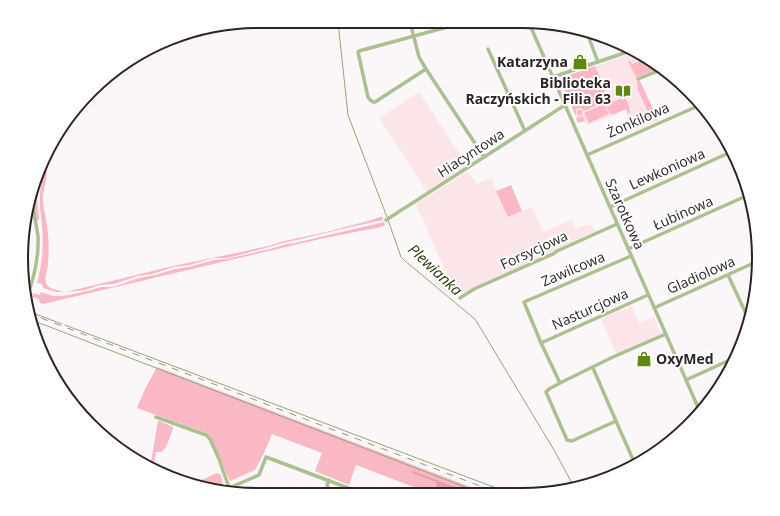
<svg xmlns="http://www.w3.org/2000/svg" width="780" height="516" font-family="'Open Sans',sans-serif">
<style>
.built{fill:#fbe5e9}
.green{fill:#fab7c4}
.forest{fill:#ea9cac}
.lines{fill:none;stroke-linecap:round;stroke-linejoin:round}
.stream{stroke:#95a778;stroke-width:1}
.minor{stroke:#abc090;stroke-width:3.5}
.rail{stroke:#968f90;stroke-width:1;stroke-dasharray:7 7;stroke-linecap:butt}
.labels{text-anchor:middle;stroke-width:4;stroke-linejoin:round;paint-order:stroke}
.poi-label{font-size:14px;font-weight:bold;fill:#2d2325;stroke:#fff;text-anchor:end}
.street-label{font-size:14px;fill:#2d2325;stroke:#fff}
.water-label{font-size:15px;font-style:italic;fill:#283a08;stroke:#fff}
.rim{fill:none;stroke:#2d2325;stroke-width:2}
</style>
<rect width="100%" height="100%" fill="#fbf6f7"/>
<!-- built -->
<path class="built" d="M629,54L631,58L640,54L641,56H642L658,66L637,77L639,81H640L658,120L635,131L625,110L587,126L584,121L578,123L561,82V78Z
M419,92L467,165L441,183L437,184L436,186L427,192L379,118Z
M468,171L477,184L491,178L508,217L532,207L543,232L572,220L576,229L586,224V225L589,224V226L592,225L594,229L597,230L552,251V253L452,297L433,281L447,275L416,204Z
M631,305L639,323L654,317L661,334V335L652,338L651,340L617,355L601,319L620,310L621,311L628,308V306Z"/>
<!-- green -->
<path class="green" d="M647,59L661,68L638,77H636L628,61H630L632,64Z
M595,66L605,89L604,92L605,95L602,98L603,103L598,104L597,105L587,110H585L584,111L582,109L578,108L576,110V114H575L561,82V78Z
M639,80L640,81L658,120L657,121L655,118L645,123H643V121L641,122V120L650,116L637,88L638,87L637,82Z
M605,95H609L614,105L613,102L625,97L630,108L629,109L630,112L629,114L626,109L612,115L611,113L610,114L603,100V97Z
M604,104L609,114L589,123L584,113Z
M579,109L582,111L583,112L581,113L585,121L578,123L576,118L582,116L581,115L579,116L577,114V111Z
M43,160C51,169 44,185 43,196C42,206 46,216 47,226C49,238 49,253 48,264C48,270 43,280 47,285C50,289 57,290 61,291L62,292H56L43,288L42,284L37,283C42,265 44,245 42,226C42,217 39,208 40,198C40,187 43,175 45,164L42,163Z
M41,164H43L37,198L39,219L37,221L34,202V188L36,183L39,168Z
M511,185L522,211L508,217L496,191Z
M380,217H382L383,220L342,229L297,240L287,242L228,258H213L190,265L174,267L152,274L138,276L114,284L100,285L85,290L66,292L173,266L241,252L268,246L284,241L322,233L368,221Z
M384,222L385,225L381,227L372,229L360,231L320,239L43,304L40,303L39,299L32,297L33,293L40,295L41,292L53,296H63L88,291L101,287H112L119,285L139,278L155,275L175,269L189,267L214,260L227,259L274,248L287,244L295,243Z
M157,367L489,494H432L356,465L349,485L315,471L322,453L272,434L264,453L255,470L230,481L210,436L204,432L137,408L145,389Z
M158,421H160L173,427V429L166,447L161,452H156L153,467L152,466L151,469L150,468Z
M217,473L221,475L224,492L195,483Z"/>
<!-- forest -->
<path class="forest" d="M413,471L465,491L474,494H455L452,493L446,494L445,491L441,490L437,488L436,482L412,473Z"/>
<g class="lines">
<!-- stream -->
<path class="stream" d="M338,22L348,115L387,217
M388,220L401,257L404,260L470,315L475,319L554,450L573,485
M30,312L62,324
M29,319L483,494
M65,325L512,494"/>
<!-- minor -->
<path class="minor" d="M410,22L419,57L426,69L484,157
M529,23L701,414
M587,33L598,62
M488,49L525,131
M426,69L375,102C371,102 370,100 368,97L358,52L359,51L462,23
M553,77L633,50
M638,79L663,69
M587,155L698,106
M610,207L733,151
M386,220L565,105
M628,249L746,196
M728,275L748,318
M27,297C34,278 39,258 38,236C36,223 33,210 32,196
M460,298L474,289L553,254L557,251L617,224
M654,308L756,262
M541,343L648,295
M593,368L616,421
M686,380L732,359
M560,383L541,343L524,302L631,256
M156,417L206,435L210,439L219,459L231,493
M635,464L616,421L572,441L567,440L546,392L549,389L560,383L613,357L666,334
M329,480L327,485L330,493
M229,488L259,475L266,457L364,494"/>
<!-- rail -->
<path class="rail" d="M28,313L501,494"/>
</g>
<!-- icons -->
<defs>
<g id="shop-bare" transform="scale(1.2)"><path d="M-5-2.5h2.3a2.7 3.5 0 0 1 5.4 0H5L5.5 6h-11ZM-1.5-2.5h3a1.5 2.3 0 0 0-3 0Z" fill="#608811" stroke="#fff" stroke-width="2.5" paint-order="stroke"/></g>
<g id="library-bare" transform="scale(1.2)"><path d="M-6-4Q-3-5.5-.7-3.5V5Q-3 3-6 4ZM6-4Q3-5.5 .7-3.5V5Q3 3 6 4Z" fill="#608811" stroke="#fff" stroke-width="2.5" paint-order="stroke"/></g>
</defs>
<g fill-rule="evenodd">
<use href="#shop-bare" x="580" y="62"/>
<use href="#library-bare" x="623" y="91"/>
<use href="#shop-bare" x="644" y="359"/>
</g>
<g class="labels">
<!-- poi labels -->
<g class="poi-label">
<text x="568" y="67">Katarzyna</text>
<text x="611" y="88">Biblioteka<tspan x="611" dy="16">Raczyńskich - Filia 63</tspan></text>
<text x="656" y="364" text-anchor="start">OxyMed</text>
</g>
<!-- street labels -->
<g class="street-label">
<text transform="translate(638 120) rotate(-24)" y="5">Żonkilowa</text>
<text transform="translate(471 153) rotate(-33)" y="5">Hiacyntowa</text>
<text transform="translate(667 169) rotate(-24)" y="5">Lewkoniowa</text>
<text transform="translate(683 213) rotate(-24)" y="5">Łubinowa</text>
<text transform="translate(625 214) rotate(66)" y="5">Szarotkowa</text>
<text transform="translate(534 250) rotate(-25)" y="5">Forsycjowa</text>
<text transform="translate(573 269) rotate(-23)" y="5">Zawilcowa</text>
<text transform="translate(701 275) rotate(-24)" y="5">Gladiolowa</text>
<text transform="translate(590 309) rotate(-24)" y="5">Nasturcjowa</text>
</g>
<!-- water labels -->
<g class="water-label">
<text transform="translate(435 270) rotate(43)" y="5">Plewianka</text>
</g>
</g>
<!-- crop -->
<path d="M0 0H780V516H0ZM258 28H522A230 230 0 0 1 752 258V258A230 230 0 0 1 522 488H258A230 230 0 0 1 28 258V258A230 230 0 0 1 258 28Z" fill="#fff" fill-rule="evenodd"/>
<path class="rim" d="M258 28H522A230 230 0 0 1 752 258V258A230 230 0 0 1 522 488H258A230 230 0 0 1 28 258V258A230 230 0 0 1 258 28Z"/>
</svg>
